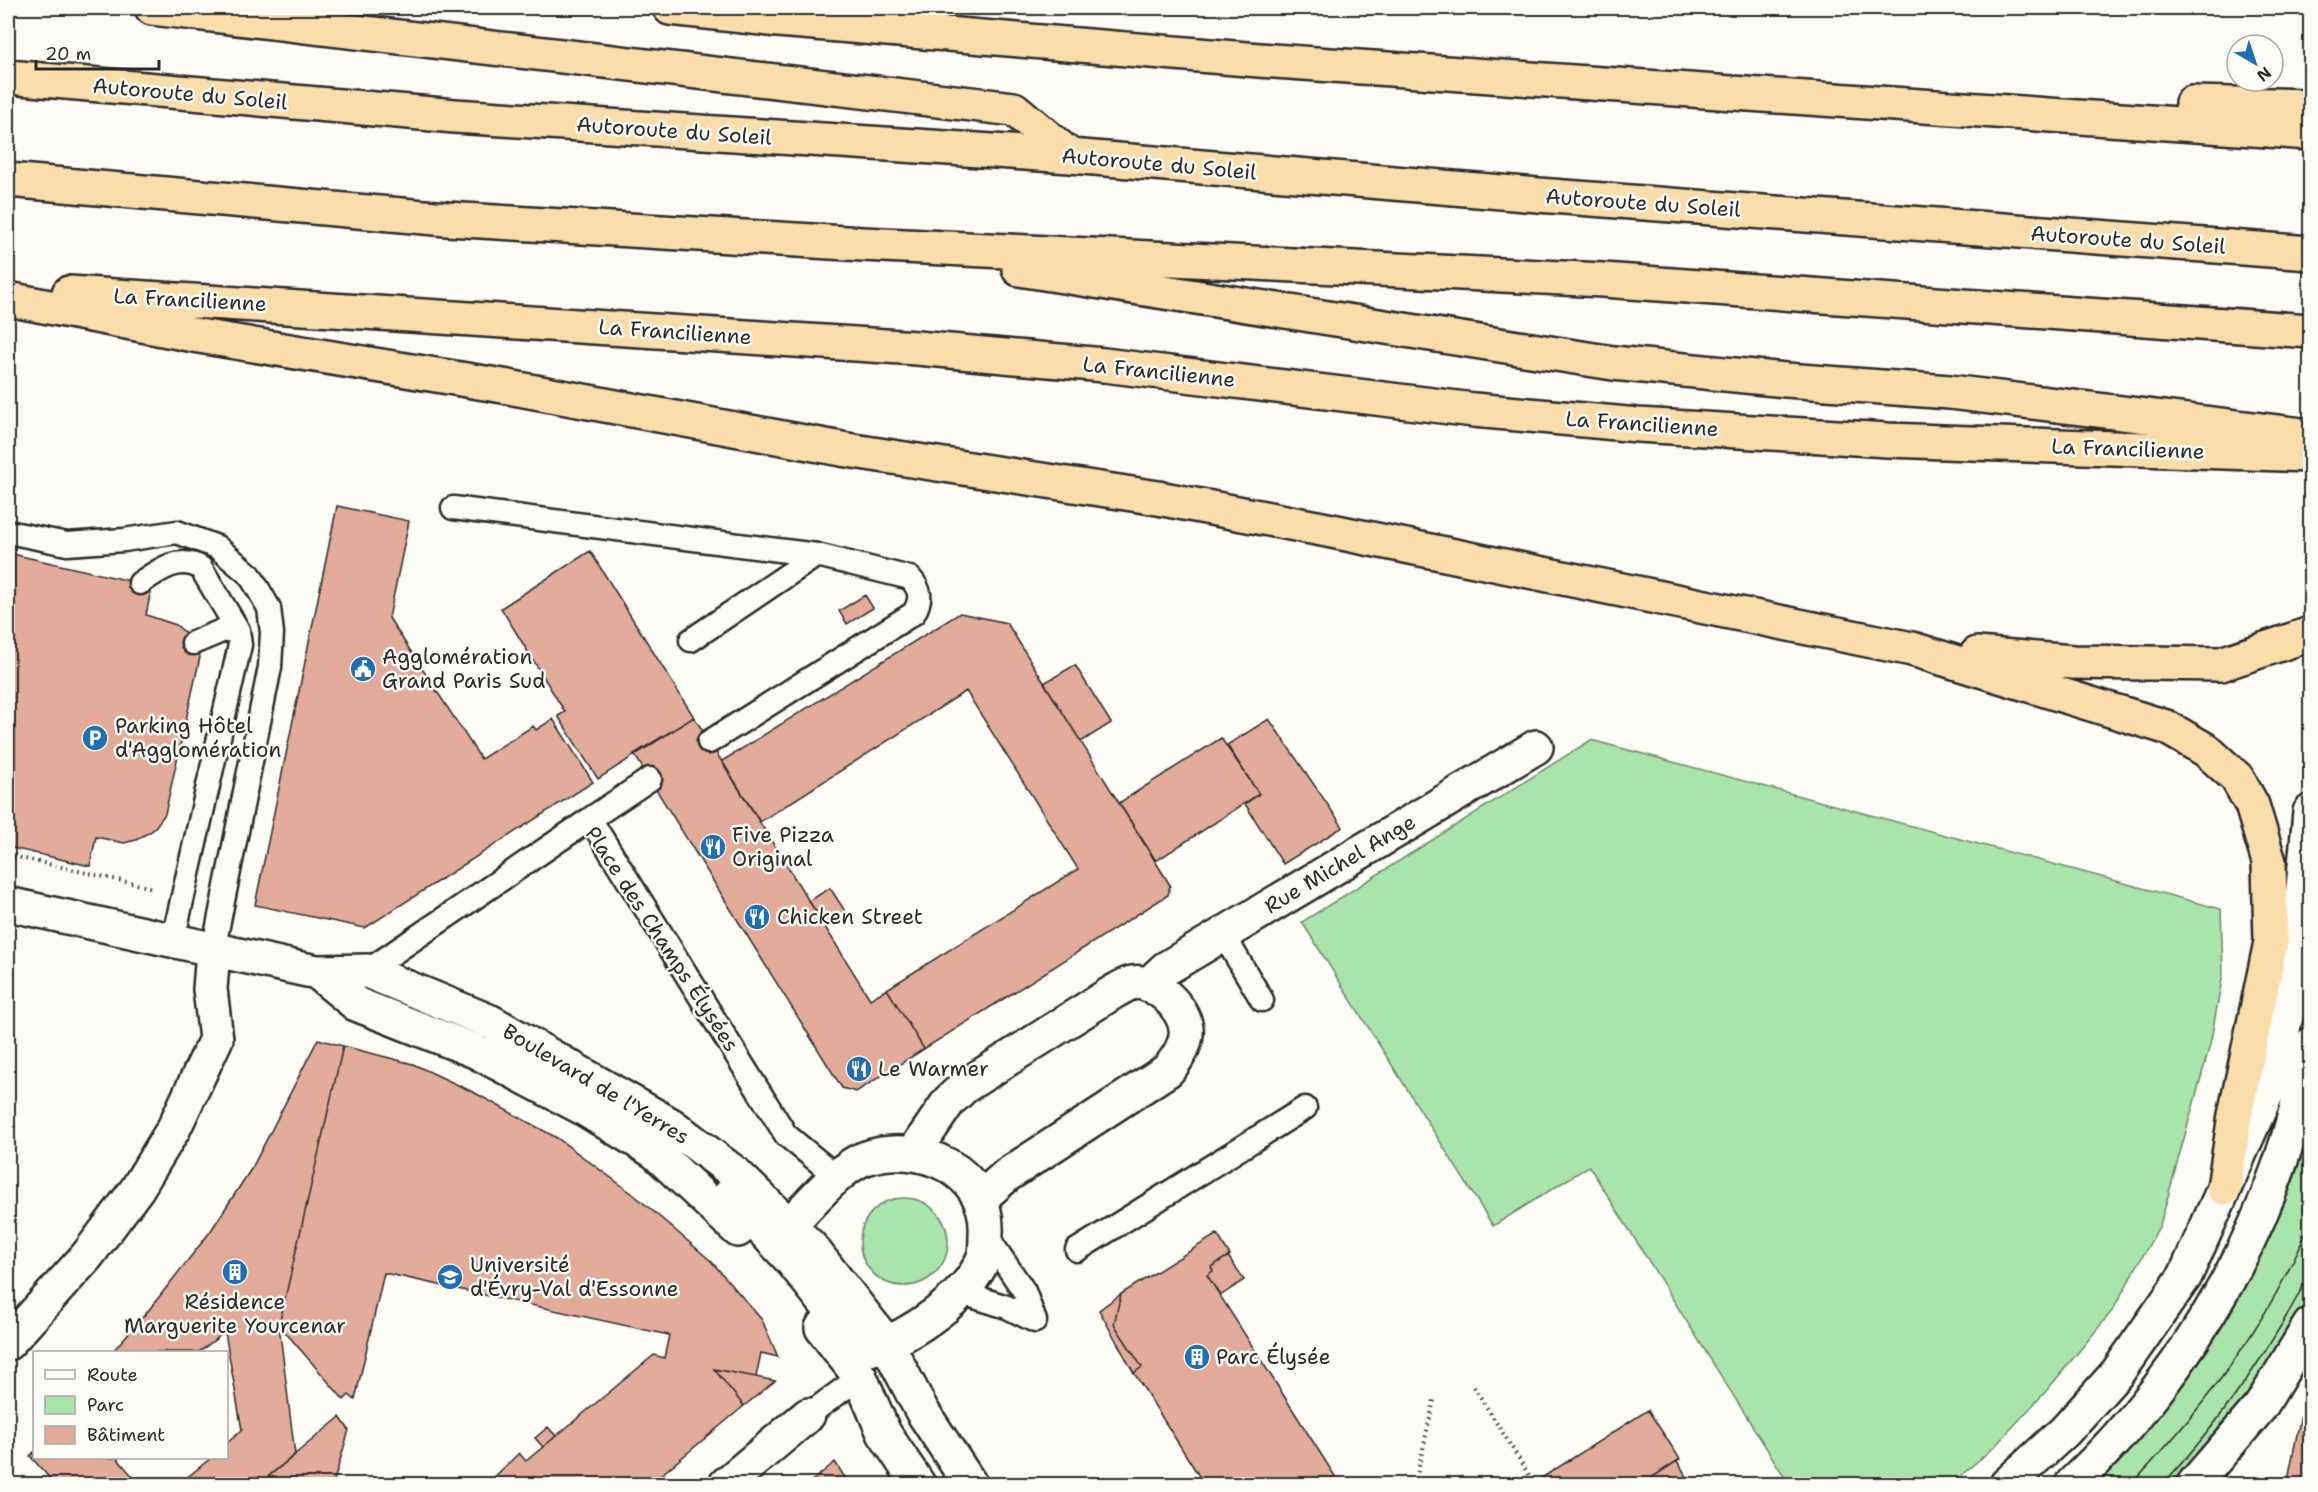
<svg xmlns="http://www.w3.org/2000/svg" width="2318" height="1492" font-family="'Shantell Sans',sans-serif">
<style>
.green{fill:#a9e4aa;stroke:#6a886a;stroke-width:1.5}
.building{fill:#e2ab9a;stroke:#2b2b2b;stroke-width:1.5}
.lines{fill:none;stroke-linecap:round;stroke-linejoin:round}
.service-casing{stroke:#2b2b2b;stroke-width:27}
.pedestrian-casing{stroke:#2b2b2b;stroke-width:38}
.minor-casing{stroke:#2b2b2b;stroke-width:38}
.secondary-casing{stroke:#2b2b2b;stroke-width:38}
.trunk-casing{stroke:#2b2b2b;stroke-width:38}
.motorway-casing{stroke:#2b2b2b;stroke-width:38}
.path{stroke:#2b2b2b;stroke-width:4;stroke-dasharray:1.5 4.5;stroke-linecap:butt}
.service{stroke:#fdfcf7;stroke-width:22}
.pedestrian{stroke:#fdfcf7;stroke-width:33}
.minor{stroke:#fdfcf7;stroke-width:33}
.secondary{stroke:#fdfcf7;stroke-width:33}
.trunk{stroke:#fbddab;stroke-width:33}
.motorway{stroke:#fbddab;stroke-width:33}
.tram{stroke:#2b2b2b;stroke-width:1.5}
.labels{text-anchor:middle;stroke-width:5;stroke-linejoin:round;paint-order:stroke}
.street-label{font-size:21px;fill:#2b2b2b;stroke:#fdfcf7}
.poi-label{font-size:21px;fill:#2b2b2b;stroke:#fdfcf7;text-anchor:start}
</style>
<rect width="100%" height="100%" fill="#fdfcf7"/>
<filter id="ink" filterUnits="userSpaceOnUse"><feTurbulence type="fractalNoise" baseFrequency=".0167" numOctaves="2"/><feDisplacementMap in="SourceGraphic" scale="12" xChannelSelector="R" yChannelSelector="G"/><feConvolveMatrix kernelMatrix="1 2 1 2 8 2 1 2 1" color-interpolation-filters="sRGB"/></filter>
<g filter="url(#ink)">
<!-- green -->
<path class="green" d="M1591,740L2221,909L2223,974L2210,1045L2160,1225L2112,1311L2048,1389L1994,1447L1951,1484H1789L1589,1166L1493,1226L1302,922Z
M2310,1132V1297L2275,1361L2215,1444L2176,1484H2099C2202,1375 2262,1274 2310,1132Z
M860 1242a44 44 0 1 1 88 0a44 44 0 1 1-88 0Z"/>
<!-- building -->
<path class="building" d="M337,506L409,521L389,618L481,759L533,726L536,730L553,719L593,782L365,928L255,905Z
M590,551L694,717L598,779L558,716L565,712L501,608Z
M8,553L152,586L146,615L176,625L189,636L200,657L165,814L153,830L136,840L124,843L96,837L90,866L8,847Z
M865,595L873,608L847,624L839,611Z
M960,613L1007,623L1170,885L1168,895L924,1049L887,989L1078,869L966,691L760,822L722,761Z
M1075,665L1111,723L1081,742L1044,683Z
M694,717L870,999L887,989L924,1049L856,1092L842,1088L634,754Z
M1269,719L1343,827L1283,864L1245,804L1259,794L1227,745Z
M1221,738L1259,794L1156,861L1119,803Z
M830,888L845,911L824,924L809,901Z
M318,1039L343,1046L279,1325L295,1455L259,1484H179L211,1458H226V1444L242,1430L225,1332L199,1352H112L148,1311L210,1232L253,1166Z
M343,1046L413,1064L475,1093L557,1138L633,1194L711,1261L762,1320L778,1357L761,1353L756,1377L714,1369L744,1406L650,1484H487L519,1453L526,1461L654,1355L664,1358L669,1335L384,1273L355,1400L349,1395L344,1400L279,1325Z
M1217,1234L1230,1255L1211,1267L1213,1271L1207,1275L1340,1484H1204L1134,1373L1142,1367L1114,1324L1121,1294Z
M1228,1256L1244,1280L1220,1296L1207,1275L1213,1271L1211,1267Z
M1121,1294L1114,1324L1142,1367L1134,1373L1099,1310Z
M714,1369L756,1377L775,1381L744,1406Z
M1648,1410L1680,1459L1645,1482L1647,1484H1532Z
M2310,1410V1484H2287L2301,1414Z
M340,1417L349,1430L333,1484H259Z
M548,1427L556,1436L543,1447L535,1438Z
M34,1452V1458H117L139,1484H55L30,1456Z
M1677,1461L1689,1480L1682,1484H1647L1645,1482Z
M835,1462L849,1484H808Z"/>
<g class="lines">
<!-- service casing -->
<g class="service-casing">
<path id="service" d="M453,508L817,555L910,578C921,590 922,598 914,613L709,742
M8,532L67,544L124,540L177,532L217,547L250,575L269,608L272,633L270,667L213,951
M140,583C159,570 179,555 201,568L238,630
M691,640L817,555
M590,819L650,779
M1223,934L1262,1000
M173,940L240,645L238,630H224L193,643
M367,971L590,819L786,1135L837,1177
M986,1235L1024,1291L1035,1321
M1077,1250L1305,1108
M962,1293L1007,1307L1035,1321
M808,1415L860,1377"/>
</g>
<!-- pedestrian casing -->
<g class="pedestrian-casing">
<path id="pedestrian" d="M726,1484L808,1415"/>
</g>
<!-- minor casing -->
<g class="minor-casing">
<path id="minor" d="M8,904L302,969L317,972L367,971L491,1022L671,1125L736,1174L810,1246L887,1344L922,1411L970,1484
M317,972L356,1004L475,1051L583,1108L655,1152L738,1230
M1148,985L1165,969L1536,747
M583,1108L667,1143
M913,1154L949,1101L965,1086L1115,991C1120,989 1126,984 1132,983C1154,979 1183,1006 1186,1028C1188,1043 1177,1059 1168,1070L1007,1175L980,1199
M730,1195L792,1261L854,1339L870,1349C910,1337 969,1297 984,1257C986,1250 986,1241 986,1234C990,1170 919,1140 866,1158C842,1165 808,1206 790,1224
M822,1328L860,1377L884,1433L918,1484
M8,1343L87,1256L137,1189L174,1128L216,1039L210,989L213,951
M2194,1484L2261,1406L2310,1325"/>
</g>
<!-- secondary casing -->
<g class="secondary-casing">
<path id="secondary" d="M2007,1484L2065,1431L2117,1373L2185,1276L2267,1092L2294,985L2310,812
M2072,1484C2193,1369 2283,1211 2310,1045"/>
</g>
<!-- trunk casing -->
<g class="trunk-casing">
<path id="trunk" d="M670,8L778,20L1259,60L2310,133
M2192,103L2310,106
M69,293L917,348L1104,365L1474,410L1638,425L1888,440L2310,455
M8,299L199,336L503,386L847,450L1158,498L1322,529L1912,649L2166,727L2206,750L2237,778L2252,805L2269,862L2271,942L2235,1115L2224,1188
M1977,654L2073,662L2221,664L2310,634"/>
</g>
<!-- motorway casing -->
<g class="motorway-casing">
<path id="motorway" d="M152,8L1014,109L1070,156
M8,77L455,116L1070,156L1538,195L2310,253
M8,180L447,219L863,244L1603,280L2310,331
M1019,269L1613,363L1786,380L1950,392L2310,436"/>
</g>
<!-- path -->
<path class="path" d="M8,855L153,888
M1474,1387L1534,1483
M1415,1484L1434,1400"/>
<!-- service -->
<use href="#service" class="service"/>
<!-- pedestrian -->
<use href="#pedestrian" class="pedestrian"/>
<!-- minor -->
<use href="#minor" class="minor"/>
<!-- secondary -->
<use href="#secondary" class="secondary"/>
<!-- trunk -->
<use href="#trunk" class="trunk"/>
<!-- motorway -->
<use href="#motorway" class="motorway"/>
<!-- tram -->
<path class="tram" d="M2132,1484C2204,1407 2270,1322 2310,1223
M2163,1484C2222,1420 2270,1351 2310,1273"/>
</g>
</g>
<!-- icons -->
<defs>
<g id="civic-disc" transform="scale(1.35)"><circle r="9.5" fill="#1f6fb2" stroke="#fdfcf7"/><path d="M-.6-6.5H3V-4.5H.6V-3L4-1V1h2V6H-6V1h2V-1L-.6-3ZM-1.2 2.5V6h2.4V2.5Z" fill="#fff"/></g>
<g id="parking-disc" transform="scale(1.35)"><circle r="9.5" fill="#1f6fb2" stroke="#fdfcf7"/><path d="M-3.5-5.5H1a3.5 3.5 0 0 1 0 7H-1V5.5H-3.5ZM-1-3.4V-.6H.8a1.4 1.4 0 0 0 0-2.8Z" fill="#fff"/></g>
<g id="restaurant-disc" transform="scale(1.35)"><circle r="9.5" fill="#1f6fb2" stroke="#fdfcf7"/><path d="M-5-6h1v4h1v-4h1v4h1v-4h1v5L-1.5 .5V6h-2V.5L-5-1ZM5-6V6H3V1.5H1.5Q1.5-4 5-6Z" fill="#fff"/></g>
<g id="building-disc" transform="scale(1.35)"><circle r="9.5" fill="#1f6fb2" stroke="#fdfcf7"/><path d="M-4-6H4V6H1V3H-1V6H-4ZM-2.5-4.3h1.7v1.8h-1.7ZM.8-4.3h1.7v1.8H.8ZM-2.5-1h1.7V.8h-1.7ZM.8-1h1.7V.8H.8Z" fill="#fff"/></g>
<g id="university-disc" transform="scale(1.35)"><circle r="9.5" fill="#1f6fb2" stroke="#fdfcf7"/><path d="M0-5L7-2L0 1L-7-2ZM-4 1L0 2.5L4 1V4Q0 6-4 4Z" fill="#fff"/></g>
</defs>
<g fill-rule="evenodd">
<use href="#civic-disc" x="363" y="669"/>
<use href="#parking-disc" x="95" y="738"/>
<use href="#restaurant-disc" x="713" y="847"/>
<use href="#restaurant-disc" x="757" y="917"/>
<use href="#restaurant-disc" x="859" y="1069"/>
<use href="#building-disc" x="235" y="1272"/>
<use href="#university-disc" x="450" y="1277"/>
<use href="#building-disc" x="1197" y="1357"/>
</g>
<g class="labels">
<!-- street labels -->
<g class="street-label">
<text transform="translate(190 94) rotate(5)" y="7">Autoroute du Soleil</text>
<text transform="translate(674 131) rotate(4)" y="7">Autoroute du Soleil</text>
<text transform="translate(1159 164) rotate(5)" y="7">Autoroute du Soleil</text>
<text transform="translate(1643 203) rotate(4)" y="7">Autoroute du Soleil</text>
<text transform="translate(2128 240) rotate(4)" y="7">Autoroute du Soleil</text>
<text transform="translate(190 300) rotate(3)" y="7">La Francilienne</text>
<text transform="translate(675 332) rotate(4)" y="7">La Francilienne</text>
<text transform="translate(1159 372) rotate(6)" y="7">La Francilienne</text>
<text transform="translate(1642 424) rotate(4)" y="7">La Francilienne</text>
<text transform="translate(2128 449) rotate(2)" y="7">La Francilienne</text>
<text transform="translate(1340 864) rotate(-31)" y="7">Rue Michel Ange</text>
<text transform="translate(662 939) rotate(57)" y="7">Place des Champs Élysées</text>
<text transform="translate(596 1084) rotate(31)" y="7">Boulevard de l'Yerres</text>
</g>
<!-- poi labels -->
<g class="poi-label">
<text x="382" y="664">Agglomération<tspan x="382" dy="24">Grand Paris Sud</tspan></text>
<text x="115" y="733">Parking Hôtel<tspan x="115" dy="24">d'Agglomération</tspan></text>
<text x="732" y="842">Five Pizza<tspan x="732" dy="24">Original</tspan></text>
<text x="777" y="924">Chicken Street</text>
<text x="878" y="1076">Le Warmer</text>
<text x="470" y="1272">Université<tspan x="470" dy="24">d'Évry-Val d'Essonne</tspan></text>
<text x="235" y="1309" text-anchor="middle">Résidence<tspan x="235" dy="24">Marguerite Yourcenar</tspan></text>
<text x="1216" y="1364">Parc Élysée</text>
</g>
</g>
<!-- margin -->
<rect width="2318" height="1492" fill="none" stroke="#fdfcf7" stroke-width="30"/>
<rect x="15" y="15" width="2288" height="1462" fill="none" stroke="#2b2b2b" stroke-width="2" filter="url(#ink)"/>
<!-- legend -->
<rect x="33" y="1351" width="195" height="108" fill="#fdfcf7" stroke="#a9a8a5" stroke-width="1.5"/>
<rect x="45" y="1370" width="30" height="9" fill="#fdfcf7" stroke="#a9a8a5" stroke-width="1.5"/>
<text x="87" y="1381" font-size="18" fill="#2b2b2b">Route</text>
<rect x="45" y="1396" width="30" height="18" fill="#a9e4aa" stroke="#a9a8a5" stroke-width="1.5"/>
<text x="87" y="1411" font-size="18" fill="#2b2b2b">Parc</text>
<rect x="45" y="1426" width="30" height="18" fill="#e2ab9a" stroke="#a9a8a5" stroke-width="1.5"/>
<text x="87" y="1441" font-size="18" fill="#2b2b2b">Bâtiment</text>
<!-- north arrow -->
<g transform="translate(2255 63) rotate(141)"><circle r="28" fill="#fdfcf7" stroke="#a9a8a5" stroke-width="1.5"/>
<path d="M0-4.5L10 22L0 15L-10 22Z" fill="#1f6fb2"/>
<text y="-9" font-size="16" font-weight="bold" text-anchor="middle" fill="#2b2b2b">N</text>
</g>
<!-- scale -->
<path d="M36 60v9h123v-9" fill="none" stroke="#2b2b2b" stroke-width="3"/>
<text x="45" y="60" font-size="18" fill="#2b2b2b" stroke="#fdfcf7" stroke-width="4.5" paint-order="stroke">20 m</text>
</svg>
